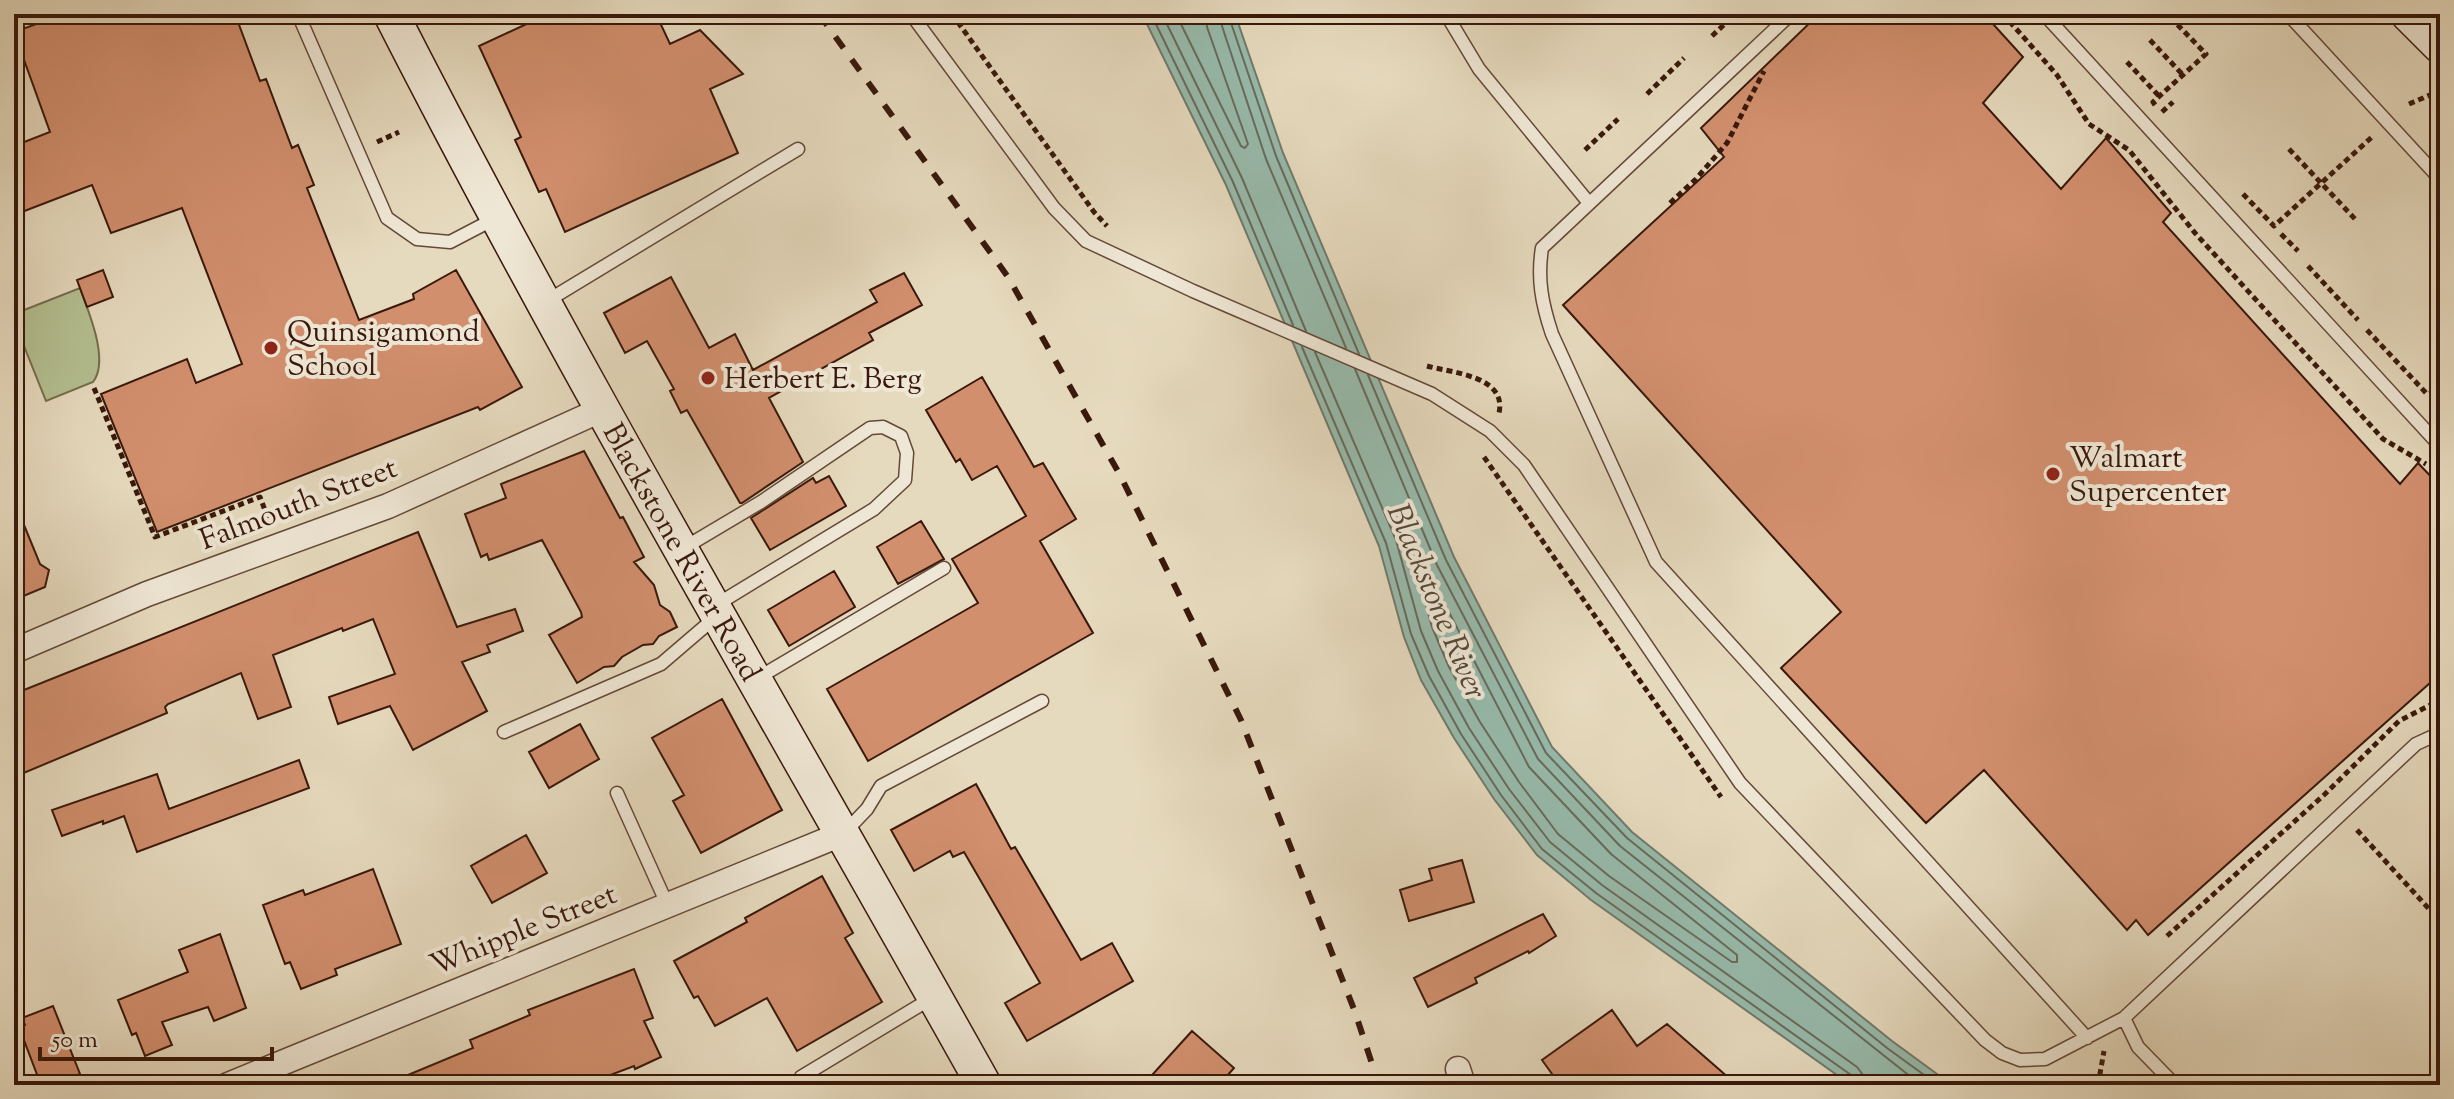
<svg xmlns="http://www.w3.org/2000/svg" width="2454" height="1099" font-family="'Sorts Mill Goudy',serif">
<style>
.green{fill:#b4c092;stroke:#766c4e;stroke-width:2}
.water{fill:#97bbac;stroke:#717a6c;stroke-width:2}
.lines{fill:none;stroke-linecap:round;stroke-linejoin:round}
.shore{stroke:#686a5c;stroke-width:2}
.building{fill:#d28f6e;stroke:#39180b;stroke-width:2}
.lane-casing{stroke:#644838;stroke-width:15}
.street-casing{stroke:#644838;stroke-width:27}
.secondary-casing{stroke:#39180b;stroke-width:37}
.path{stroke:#39180b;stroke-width:5;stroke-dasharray:6 4;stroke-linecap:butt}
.lane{stroke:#efe7d5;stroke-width:12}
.street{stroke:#efe7d5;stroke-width:24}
.secondary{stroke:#efe7d5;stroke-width:34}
.rail{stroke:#39180b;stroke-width:6;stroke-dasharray:14 14;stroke-linecap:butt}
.poi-dot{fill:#8f2418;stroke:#efe7d5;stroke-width:3}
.labels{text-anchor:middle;stroke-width:8;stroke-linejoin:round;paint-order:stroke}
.poi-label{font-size:30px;fill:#39180b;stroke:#efe7d5;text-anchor:start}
.street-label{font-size:30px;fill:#39180b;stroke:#efe7d5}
.water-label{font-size:32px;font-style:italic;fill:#55493b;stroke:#efe7d5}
</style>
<rect width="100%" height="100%" fill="#e6dabe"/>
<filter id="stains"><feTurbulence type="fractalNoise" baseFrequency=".0025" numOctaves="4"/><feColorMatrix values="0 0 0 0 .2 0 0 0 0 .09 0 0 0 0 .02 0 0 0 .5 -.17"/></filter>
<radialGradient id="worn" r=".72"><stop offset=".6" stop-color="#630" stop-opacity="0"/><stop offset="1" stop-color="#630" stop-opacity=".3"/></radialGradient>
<!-- green -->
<path class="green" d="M80,288C88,311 110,360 93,382L46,401L14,321V314Z"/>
<!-- water -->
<path class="water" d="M1142,14H1235L1283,153L1454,557L1552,747L1632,832L1892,1041L1952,1085H1851L1591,900L1537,855L1494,799L1454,738L1421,680L1404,637L1379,546L1226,185Z"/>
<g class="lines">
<!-- shore -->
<path class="shore" d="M1151,14L1233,182L1293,325
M1162,14L1242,178L1306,331
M1176,14L1241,146L1245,148L1248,144L1207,27L1206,14
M1218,14L1266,159L1346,348
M1228,14L1276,156L1359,354
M1302,347L1386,543L1411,634L1429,676L1461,734L1501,795L1542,849L1596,893L1851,1075L1855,1085
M1315,352L1396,540L1421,631L1438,671L1469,728L1509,789L1550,842L1602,885L1857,1067L1863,1075L1865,1085
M1355,369L1437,565L1538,759L1620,846L1921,1085
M1368,375L1446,560L1546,753L1627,838L1887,1048L1938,1085
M1415,556L1421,558L1529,767L1611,854L1737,955V962H1732L1609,876L1558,834L1519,782L1480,722L1449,667L1432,627L1414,561Z"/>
</g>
<!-- building -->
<path class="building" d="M64,14H235L260,81L266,79L292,148L298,145L314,185L307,188L359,320L414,299L413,294L456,270L522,387L480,410L478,407L157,532L101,394L187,359L196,383L242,364L182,208L111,233L92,185L14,215V146L50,132L14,32Z
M548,14H656L670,44L700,30L743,74L710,89L738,153L565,232L546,189L539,192L515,140L521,137L479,46Z
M1819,14H1984L2023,57L1983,103L2061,189L2106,138L2171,213L2163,222L2400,484L2418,463L2440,486V674L2148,935L2136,920L2127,930L1984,770L1926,823L1781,668L1841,612L1563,305L1724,157L1701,128Z
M103,270L113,297L87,307L77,280Z
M904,273L922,305L869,333L873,340L769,398L803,462L742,503H740L687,410L681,413L670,391L674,389L647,341L625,353L604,313L671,277L709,348L735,334L753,370L877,302L870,290Z
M982,377L1034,467L1043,463L1076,519L1040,541L1093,633L868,761L827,689L978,603L952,559L1026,516L997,466L972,480L960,459L956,462L926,410Z
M584,451L620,518L623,517L644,557L634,562L654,585L660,605L670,612L677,627L659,636L653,644L643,645L622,657L614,666L604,667L577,683L549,635L582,617L581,612L542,540L489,560L487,554L481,557L465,514L506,498L501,484Z
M829,476L846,506L770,550L751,518L813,478L816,483Z
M15,503L40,564L49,570L45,587L14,600Z
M921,521L944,559L898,584L877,547Z
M418,532L457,627L515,609L523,631L487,645L490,652L462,662L487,711L413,750L390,706L338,724L329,697L395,674L373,619L343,631L342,628L273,655L291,707L258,719L241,673L168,704L165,707L167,713L14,777V694Z
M834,571L855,607L789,646L768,610Z
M722,699L782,810L701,853L673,801L684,795L652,738Z
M580,724L599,759L549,788L529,752Z
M299,760L309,788L137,852L124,816L103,824V821L62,836L52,810L157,774L169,809Z
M976,784L1011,849L1015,847L1081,960L1112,943L1133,981L1027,1041L1005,1003L1040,983L964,852L953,857L950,851L914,871L891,830Z
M526,835L547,873L492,903L471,866Z
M1462,860L1474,902L1409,921L1400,890L1432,880L1429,869Z
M373,869L401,944L335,969L337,975L301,989L290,962L285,964L263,905L303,890L305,895Z
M822,876L853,933L845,938L882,1002L797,1051L767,998L715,1026L698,996L694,998L674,961L747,922L745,918Z
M1543,914L1556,936L1529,953L1528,951L1475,978L1477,983L1428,1007L1414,978Z
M220,934L246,1008L214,1021L208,1007L162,1022L172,1045L145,1056L136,1033L132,1035L118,1000L188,972L179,950Z
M634,969L653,1018L644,1021L661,1057L635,1069L634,1066L584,1085H384L473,1048L470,1040L530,1015L528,1010Z
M53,1006L80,1074L52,1085H41L19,1027L25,1025L22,1018Z
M1612,1010L1637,1046L1667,1024L1737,1085H1560L1542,1060Z
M1192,1031L1234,1068L1219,1085H1143Z"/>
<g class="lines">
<!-- lane casing -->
<g class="lane-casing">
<path id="lane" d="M298,14L387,218L417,239L450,242L496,218
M911,14L1054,208L1086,241L1193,291L1432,394L1490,431L1524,465L1740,783L1985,1040L2002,1053L2020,1060L2045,1059L2124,1018L2416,744L2440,733
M1446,14L1479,69L1589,203
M1791,14L1542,248C1537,279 1542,304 1552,334L1656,562L2087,1038
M2044,14L2440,446
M2288,14L2440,179
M547,301L798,149
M682,549L761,502L870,428L883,427L901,436L907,453L905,480L874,509L716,605
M756,679L944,568
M504,732L661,664L717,616
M617,793L667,904
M844,833L867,809L881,786L1042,701
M2124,1018L2138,1047L2175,1085
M797,1085L801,1077L932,998"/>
</g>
<!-- street casing -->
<g class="street-casing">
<path id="street" d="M14,651L147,594L388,506L603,409
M1458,1069L1463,1085
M228,1085L844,833"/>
</g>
<!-- secondary casing -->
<g class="secondary-casing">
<g id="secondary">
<path id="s1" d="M391,14C576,377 785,729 984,1085"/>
<path d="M2408,14L2440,46"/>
</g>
</g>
<!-- path -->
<path class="path" d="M952,14L1094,212L1107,226
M2003,14L2057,75L2089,124L2129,150L2195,233L2383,439L2426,464
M1712,36L1729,20L1732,22L1741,14
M2150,40L2183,75
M2127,62L2159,96
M1647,94L1684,58
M2409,104L2437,92
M2155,105L2153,102L2206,54L2172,19
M2162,112L2173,102
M377,142L399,132
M2289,149L2355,219
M1585,150L1618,119
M2243,194L2274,226L2373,136
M1670,203L1696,179L1727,143L1764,71
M2281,234L2298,251
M2308,266L2358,320
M2367,330L2427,394
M1427,366C1453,373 1507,376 1499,413
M94,388L155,537L260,497L269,521
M2430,390L2440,400
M1484,457L1721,797
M2357,830L2440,921
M2167,936L2325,794L2399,721L2440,700
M2098,1085L2104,1051"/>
<!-- lane -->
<use href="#lane" class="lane"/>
<!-- street -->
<use href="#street" class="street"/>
<!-- secondary -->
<use href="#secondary" class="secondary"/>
<!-- rail -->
<path class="rail" d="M819,14L1008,277L1120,475L1241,720L1355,1012L1379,1085"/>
</g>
<!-- markers -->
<g class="poi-dot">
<circle cx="271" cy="348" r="8"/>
<circle cx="708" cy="378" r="8"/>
<circle cx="2053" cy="474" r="8"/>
</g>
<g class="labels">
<!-- poi labels -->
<g class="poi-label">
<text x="287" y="341">Quinsigamond<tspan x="287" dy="34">School</tspan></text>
<text x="724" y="388">Herbert E. Berg</text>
<text x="2069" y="467">Walmart<tspan x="2069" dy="34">Supercenter</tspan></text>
</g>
<!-- street labels -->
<g class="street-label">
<text transform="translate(298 503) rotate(-21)" y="10">Falmouth Street</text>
<text dy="10" stroke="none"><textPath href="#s1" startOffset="612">Blackstone River Road</textPath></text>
<text transform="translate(523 929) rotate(-22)" y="10">Whipple Street</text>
</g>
<!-- water labels -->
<g class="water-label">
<text transform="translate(1438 601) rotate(67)" y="11">Blackstone River</text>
</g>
</g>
<!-- margin -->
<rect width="2454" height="1099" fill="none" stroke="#e6dabe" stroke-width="48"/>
<rect x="16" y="16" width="2422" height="1067" fill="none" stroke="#39180b" stroke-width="4"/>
<rect x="24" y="24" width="2406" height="1051" fill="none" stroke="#39180b" stroke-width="2"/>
<!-- scale -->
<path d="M40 1047v12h232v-12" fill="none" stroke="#39180b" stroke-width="4"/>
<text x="52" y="1047" font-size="24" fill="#39180b" stroke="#efe7d5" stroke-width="6" paint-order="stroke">50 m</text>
<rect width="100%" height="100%" filter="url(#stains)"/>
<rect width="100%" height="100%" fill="url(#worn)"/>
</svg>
